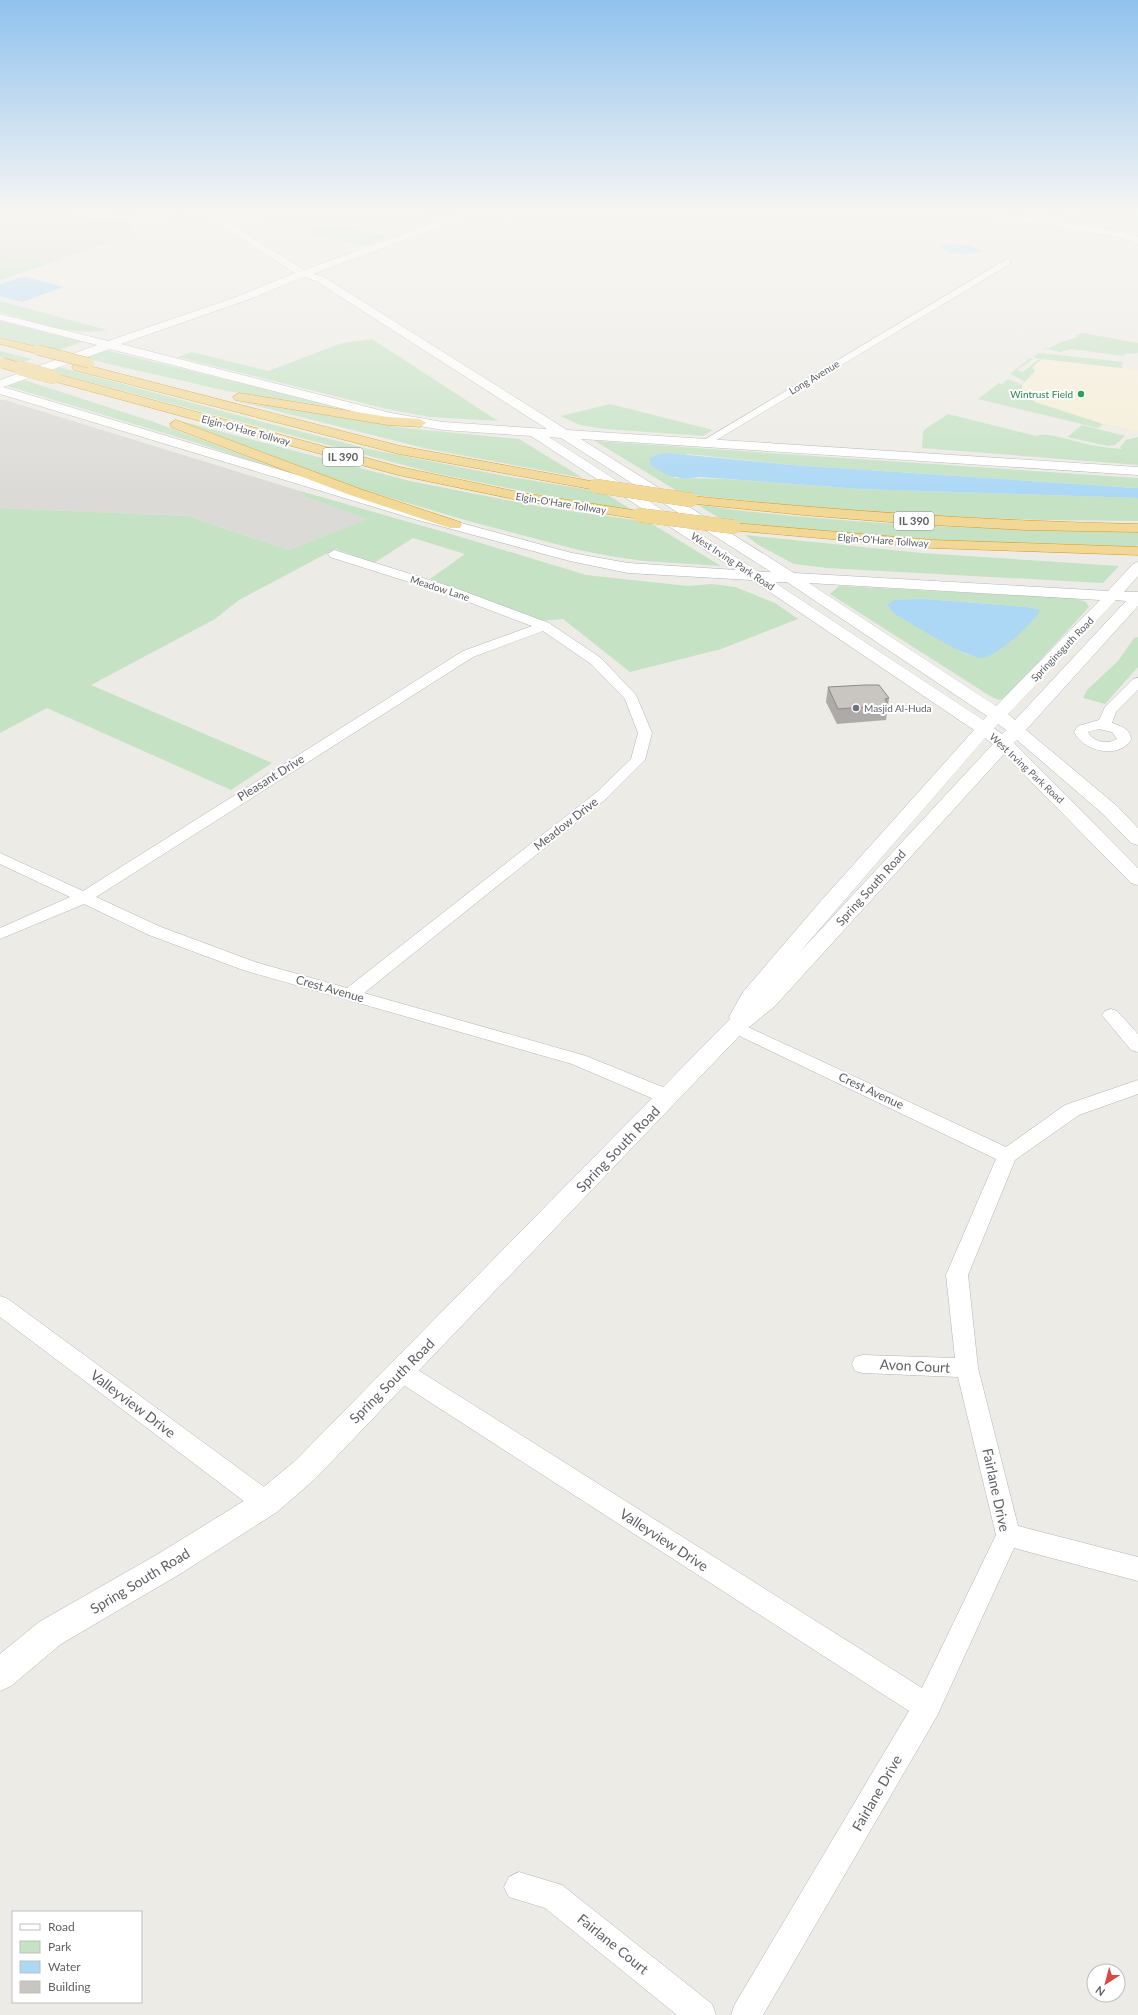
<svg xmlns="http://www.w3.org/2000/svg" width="1138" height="2015" font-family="Lato,sans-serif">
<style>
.commercial{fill:#faf3dd}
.industrial{fill:#dcdad7}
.green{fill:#c5e2c4;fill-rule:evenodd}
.sand{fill:#f6eed7}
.water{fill:#acd8f6}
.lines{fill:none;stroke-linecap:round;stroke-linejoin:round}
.street-casing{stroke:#b2b5b8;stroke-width:1}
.secondary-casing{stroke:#b1b4b8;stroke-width:1}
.highway-casing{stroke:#da9818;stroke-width:1}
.street{fill:#fff;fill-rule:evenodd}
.secondary{fill:#fff;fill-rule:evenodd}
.highway{fill:#f2d897;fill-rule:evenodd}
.rail{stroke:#b3b4b4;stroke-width:1.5;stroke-dasharray:0.5 2.5;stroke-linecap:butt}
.highway-bridge-far1-casing{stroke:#da9818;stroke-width:11;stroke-linecap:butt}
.highway-bridge-casing{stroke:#da9818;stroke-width:14;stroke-linecap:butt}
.highway-bridge-far1{stroke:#f2d897;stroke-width:10}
.highway-bridge{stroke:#f2d897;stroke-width:14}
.wall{fill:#adaaa7}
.building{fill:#c9c6c2;stroke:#8d8b88}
.leisure-dot{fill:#2e9e5b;stroke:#fff;stroke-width:1.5}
.worship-dot{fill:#6b7280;stroke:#fff;stroke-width:1.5}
.labels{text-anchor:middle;stroke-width:4;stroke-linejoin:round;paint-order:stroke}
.far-street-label{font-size:10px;fill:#5d6064;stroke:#fff}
.far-leisure-label{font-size:10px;fill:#27864d;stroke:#fff;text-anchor:end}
.far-worship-label{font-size:10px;fill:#5b616d;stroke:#fff;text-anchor:start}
.shield{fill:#fff;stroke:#8e9092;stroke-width:1}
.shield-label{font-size:11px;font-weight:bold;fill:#5d6064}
.street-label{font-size:12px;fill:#5d6064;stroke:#fff}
.near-street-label{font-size:14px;fill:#5d6064;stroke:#fff}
</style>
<rect width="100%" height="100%" fill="#edebe5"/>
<!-- commercial -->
<path class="commercial" d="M228,212H288L242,221Z"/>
<!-- industrial -->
<path class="industrial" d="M0,212H107L97,215L126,222L134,234L47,264L43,260L26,257L12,258L0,254Z
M0,400H5L300,491L306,497L368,519L289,550L188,516L0,508Z"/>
<!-- green -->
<path class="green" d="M412,212H463L439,219Z
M1066,212H1138V223Z
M329,224L389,236L364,246L304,232Z
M0,254C4,255 9,258 13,258C25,259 37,255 47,264L0,280Z
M0,301L107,330C72,337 34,321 0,312Z
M0,321L82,342L56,351L0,337Z
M1083,333L1138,343V353L1125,354L1124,356L1071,349L1060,352L1043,348H1050L1059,343L1078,337L1076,335Z
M372,339L498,421L430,417L387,409L178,357L192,352L268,371L342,343Z
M105,350L347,409L227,391L83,358Z
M0,351L32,359L21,363L0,357Z
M1039,353L1123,362L1122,369L1138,370V432L1103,424L1098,428L978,399L999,383L1002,384L1008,379L1022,385L1024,381L1010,374L1030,358L1033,359L1017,370L1023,372L1038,360H1041L1033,357Z
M59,367L263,422L369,449L505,476L603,492L632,510L542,495L430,472L48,371Z
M24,380L154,422L315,482L194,442L7,386Z
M237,401L405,428L519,439L583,478L428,449Z
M610,404L713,430L703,436L605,429L580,425L561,416Z
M948,414L1036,436C1046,431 1079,443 1091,445C1101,447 1111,448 1122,449L1120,447L1126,440L1138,437V465L922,448L923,432L925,429Z
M177,420L410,481L542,507L649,522L721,566L644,561L610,556L579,550L472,522L357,488Z
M1082,425L1125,436L1115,445L1108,446L1067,437Z
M595,441L1138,478V488L792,465L687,454L674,478L729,479L860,489L1138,498V521L1043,520L913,515L849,511L682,494Z
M300,491L451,534L586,575L688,586L712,584L735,587L775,603L798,619L721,649L630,672L563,619L539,621L430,579L465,554L413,538L374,563L335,549L239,600L215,619L91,685L272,763L231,790L47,708L0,733V508L188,516L289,550L367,519L306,497Z
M698,505C844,525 991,530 1138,532V544L1136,547L946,541L726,522Z
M745,535L921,553L1119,566L1103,583L827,568L794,564L760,546Z
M839,586L1074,598L1086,602L1089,607L1006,698L999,700L990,696L830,594ZM925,599L1027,607L1037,609L982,658L966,654L893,613L887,605Z
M1138,637V667L1105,704L1083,698L1087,690L1118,661L1134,638Z"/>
<!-- sand -->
<path class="sand" d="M1042,359L1138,370V432L1103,424L1035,402L1023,392L1022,385L1035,371L1032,367Z"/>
<!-- water -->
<path class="water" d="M954,244L970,245L981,250V252C971,254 945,257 941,245Z
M23,277H26L63,287L22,302L0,296V284Z
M667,453L792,465L1136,488H1138V498L860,489L729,479L699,477L685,479L667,475L650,465V458L657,455Z
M925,599L1027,607L1037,609L1040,611C1032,624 996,658 981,658C965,657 910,623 893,613L887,605L894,600Z"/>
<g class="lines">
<!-- street casing -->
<g class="street-casing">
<path id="street" d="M61,212L123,215L185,212C173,222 73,222 61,212Z
M1007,259L1010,260V264L708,445L704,446L699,443Z
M334,550L458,589L549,623L601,658L636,695L652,733L645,760L607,798L364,993L586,1056L675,1092L678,1097L675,1102L668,1104L661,1102L572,1064L243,970L149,935L84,904L0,939V928L70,897L0,864V853L83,891L463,651L532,626L450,595L330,557L328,554ZM543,631L591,664L625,699L638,733L631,759L597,792L347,988L255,962L161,927L96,897L473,657Z
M1138,678V690L1116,712L1112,723C1121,726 1131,729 1131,740C1118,760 1083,751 1074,732L1078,726L1099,720L1105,707L1133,679ZM1099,729L1112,732L1117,739C1107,745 1093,742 1088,732Z
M1111,1009L1117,1011L1138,1034V1052L1131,1050L1102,1015L1105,1011Z
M735,1021L1006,1147L1065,1105L1138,1080V1094L1079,1115L1015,1160L968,1275L978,1368L1018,1526L1138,1557V1581L1014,1548L937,1716L763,2015H731L735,2004L909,1711L394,1379L391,1372L394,1365L402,1363L410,1365L922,1688L996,1535L958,1377L863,1373L855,1371L852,1364L855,1357L863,1355L955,1358L946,1275L996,1159L729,1031L726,1027L729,1023Z
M0,1296L8,1299L275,1495L278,1503L275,1511L266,1514L257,1511L0,1317Z
M519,1872L562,1885L712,2004L716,2015H677L545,1908L509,1897L504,1887L509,1877Z"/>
</g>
<!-- secondary casing -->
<g class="secondary-casing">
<path id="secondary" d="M202,212H212L304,270L464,212H476L475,214L313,274L324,277L567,430L1138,467V475L581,439L794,573L1108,591L1133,564L1138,562V576L1124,592H1138V606L1026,730L1117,806L1138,828V845L1131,843L1103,814L1017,740L1014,743L1138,868V885L1131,883L1004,754L775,1006L743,1032L315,1479L277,1512L180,1574L61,1644L11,1686L0,1691V1654L39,1622L158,1554L255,1494L295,1461L730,1019L729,1017L743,992L820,902L974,730L752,580L628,573L570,561L414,519L0,394V380L97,345L0,320V314L108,341L239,296L295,273L203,214ZM304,277L316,281L547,429L443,422L391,413L121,344L247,300ZM110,349L391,421L443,430L531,436L736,570L628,563L572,553L424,513L3,387ZM549,437L561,438L771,572H759ZM774,582H787L987,716L983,720ZM809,583L1100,600L996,706ZM1116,600L1126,601L1015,720L1008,714ZM998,724L1006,730L1002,734L994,728ZM985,738L993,744L799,953Z
M976,212H996L1124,232L1138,237V244L1122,238L981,215Z"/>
</g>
<!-- highway casing -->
<g class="highway-casing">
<path id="highway" d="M0,338L42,348L44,350L38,354L0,344Z
M78,363L400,446L596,482L601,483L603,486L601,489L596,490L399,454L74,370L72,367L74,364Z
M53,373L400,467L518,492L639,511L644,512L646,515L644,518L639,519L518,500L398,475L49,380L47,377Z
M239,393L388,417L420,419L426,423L420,427L388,425L235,400L233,397Z
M176,420L360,489L460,522L462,525L460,528H450L350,495L171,427L170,424Z
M691,496C840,511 988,521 1138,524V532L1026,530L914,524L803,515L686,503L684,500L686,497Z
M734,523L932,540L1138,547V555L932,548L729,530L727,527L729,524Z"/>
</g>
<!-- street -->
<use href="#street" class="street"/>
<!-- secondary -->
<use href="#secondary" class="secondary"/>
<!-- highway -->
<use href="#highway" class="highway"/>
<!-- rail -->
<path class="rail" d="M1042,212L1138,227"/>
<!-- highway-bridge-far1 casing -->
<g class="highway-bridge-far1-casing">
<path id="highway-bridge-far1" d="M38,350L89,363
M3,363L23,369"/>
</g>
<!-- highway-bridge casing -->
<g class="highway-bridge-casing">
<path id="highway-bridge" d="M20,368L53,377
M596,486L691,500
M639,515L734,527"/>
</g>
<!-- highway-bridge-far1 -->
<use href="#highway-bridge-far1" class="highway-bridge-far1"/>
<!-- highway-bridge -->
<use href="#highway-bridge" class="highway-bridge"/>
</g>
<!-- wall -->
<path class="wall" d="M828,687L889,698L886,720L837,724L826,702Z"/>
<!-- building -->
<path class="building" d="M865,685H879L889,698L885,699L888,705L838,709L828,687Z"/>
<!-- sky -->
<linearGradient id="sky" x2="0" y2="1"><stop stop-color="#90c2ee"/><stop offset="0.43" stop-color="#f7f6f3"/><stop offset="1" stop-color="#f7f6f3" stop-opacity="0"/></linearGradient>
<rect width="1138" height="494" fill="url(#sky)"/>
<!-- markers -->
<circle class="leisure-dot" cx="1081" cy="394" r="4"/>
<circle class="worship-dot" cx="856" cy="708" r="4"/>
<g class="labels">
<!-- far-street labels -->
<g class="far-street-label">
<text transform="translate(814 377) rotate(-31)" y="4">Long Avenue</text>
<text transform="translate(246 430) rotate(15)" y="4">Elgin-O'Hare Tollway</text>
<text transform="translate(561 503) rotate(9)" y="4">Elgin-O'Hare Tollway</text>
<text transform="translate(883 540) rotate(4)" y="4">Elgin-O'Hare Tollway</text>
<text transform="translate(733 561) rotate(33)" y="4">West Irving Park Road</text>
<text transform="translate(440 588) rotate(18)" y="4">Meadow Lane</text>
<text transform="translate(1062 649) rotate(-46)" y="4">Springinsguth Road</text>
<text transform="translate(1027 768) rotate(43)" y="4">West Irving Park Road</text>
</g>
<!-- far-leisure labels -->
<g class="far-leisure-label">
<text x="1073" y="398">Wintrust Field</text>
</g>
<!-- far-worship labels -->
<g class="far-worship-label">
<text x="864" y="712">Masjid Al-Huda</text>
</g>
<!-- shield labels -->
<g class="shield">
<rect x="323" y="448" width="40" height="18" rx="3"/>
<rect x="894" y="512" width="40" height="18" rx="3"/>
</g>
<g class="shield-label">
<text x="343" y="461">IL 390</text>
<text x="914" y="525">IL 390</text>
</g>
<!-- street labels -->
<g class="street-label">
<text transform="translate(271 778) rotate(-32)" y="4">Pleasant Drive</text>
<text transform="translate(566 824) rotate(-38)" y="4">Meadow Drive</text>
<text transform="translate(871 888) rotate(-48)" y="4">Spring South Road</text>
<text transform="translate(330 989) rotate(16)" y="4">Crest Avenue</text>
<text transform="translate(871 1091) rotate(25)" y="4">Crest Avenue</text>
</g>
<!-- near-street labels -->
<g class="near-street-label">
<text transform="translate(618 1149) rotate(-46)" y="5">Spring South Road</text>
<text transform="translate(915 1366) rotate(3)" y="5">Avon Court</text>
<text transform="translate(392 1381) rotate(-45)" y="5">Spring South Road</text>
<text transform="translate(133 1404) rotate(37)" y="5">Valleyview Drive</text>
<text transform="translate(996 1490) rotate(78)" y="5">Fairlane Drive</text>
<text transform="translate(664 1540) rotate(33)" y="5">Valleyview Drive</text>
<text transform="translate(140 1581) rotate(-31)" y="5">Spring South Road</text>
<text transform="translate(877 1793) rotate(-60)" y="5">Fairlane Drive</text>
<text transform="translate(613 1944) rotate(39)" y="5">Fairlane Court</text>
</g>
</g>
<!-- legend -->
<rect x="12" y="1911" width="130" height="92" fill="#ffffff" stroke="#bebfc1"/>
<rect x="20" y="1924" width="20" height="6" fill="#ffffff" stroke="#bebfc1"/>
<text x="48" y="1931" font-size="12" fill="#5d6064">Road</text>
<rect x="20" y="1941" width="20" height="12" fill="#c5e2c4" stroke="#bebfc1"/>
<text x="48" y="1951" font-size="12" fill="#5d6064">Park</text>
<rect x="20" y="1961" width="20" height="12" fill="#acd8f6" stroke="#bebfc1"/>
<text x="48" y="1971" font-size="12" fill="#5d6064">Water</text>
<rect x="20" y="1981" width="20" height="12" fill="#c9c6c2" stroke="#bebfc1"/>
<text x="48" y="1991" font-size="12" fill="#5d6064">Building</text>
<!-- north arrow -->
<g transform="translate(1106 1983) rotate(216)"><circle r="19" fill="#ffffff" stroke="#bebfc1"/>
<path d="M0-3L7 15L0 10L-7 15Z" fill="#d74941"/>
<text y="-6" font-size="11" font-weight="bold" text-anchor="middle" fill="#5d6064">N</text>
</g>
</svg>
